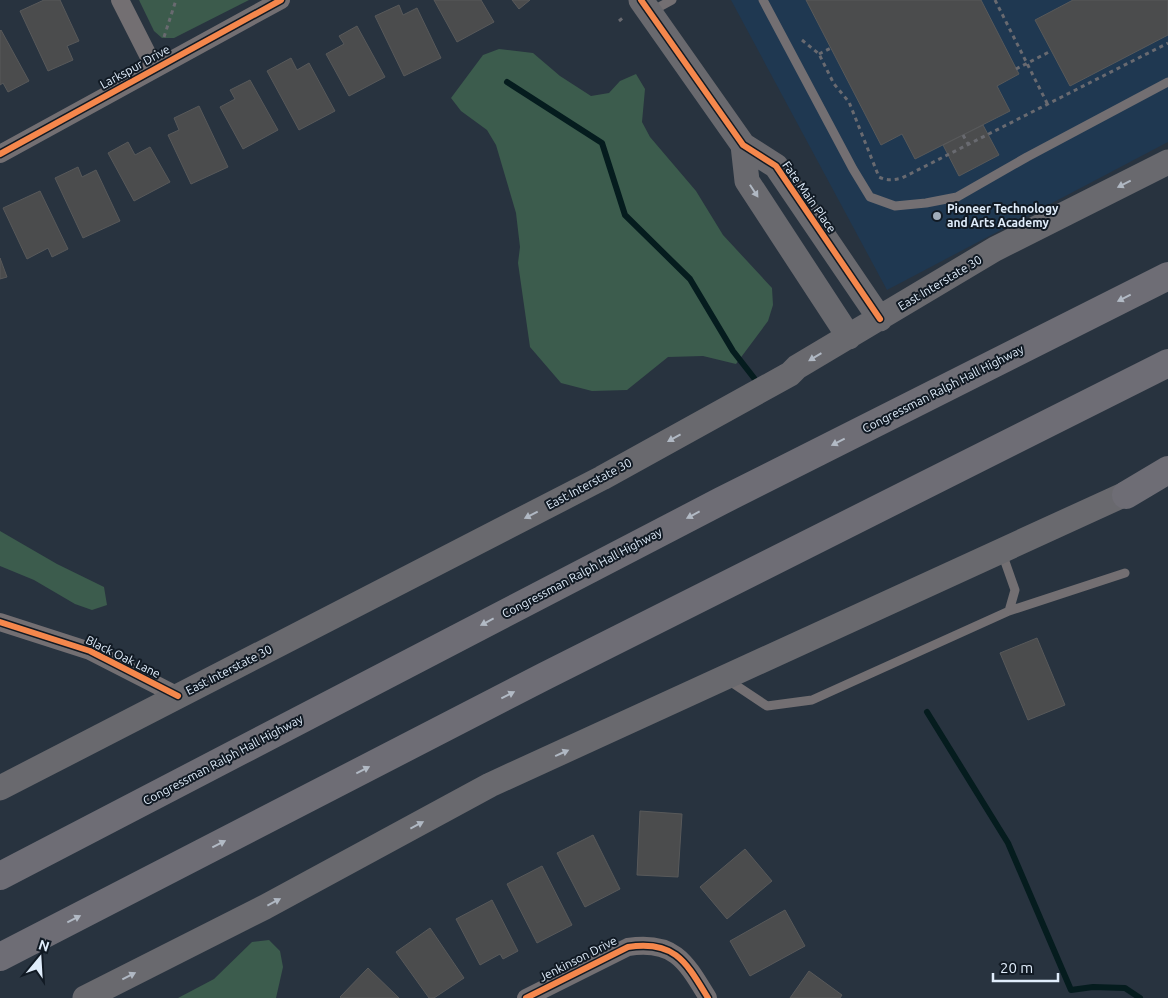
<svg xmlns="http://www.w3.org/2000/svg" width="1168" height="998" font-family="Ubuntu,sans-serif">
<style>
.built{fill:#1f3851}
.green{fill:#3c5b4c}
.forest{fill:#3c5c4d}
.lines{fill:none;stroke-linecap:round;stroke-linejoin:round}
.stream{stroke:#051c1e;stroke-width:6}
.building{fill:#4b4c4d;stroke:#58595a}
.path{stroke:#696a70;stroke-width:3;stroke-dasharray:4 4;stroke-linecap:butt}
.lane{stroke:#736f72;stroke-width:9}
.street{stroke:#736f72;stroke-width:18}
.secondary{stroke:#69696e;stroke-width:25}
.highway{stroke:#6e6d75;stroke-width:28}
.cycleway-casing{stroke:#111a24;stroke-width:9}
.cycleway{stroke:#f5874c;stroke-width:6}
.oneway{fill:#b0b8c3}
.oneway2{fill:#b2bac5}
.poi-dot{fill:#a0acb9;stroke:#111a24;stroke-width:2}
.labels{text-anchor:middle;stroke-width:4;stroke-linejoin:round;paint-order:stroke}
.street-label{font-size:12px;fill:#e0edfb;stroke:#111a24}
.poi-label{font-size:12px;font-weight:bold;fill:#e0edfb;stroke:#111a24;text-anchor:start}
</style>
<rect width="100%" height="100%" fill="#28333f"/>
<!-- built -->
<path class="built" d="M731,0H1168V142L887,290Z"/>
<!-- green -->
<path class="green" d="M139,0H249L174,38H162L154,31Z"/>
<!-- forest -->
<path class="forest" d="M499,49L533,53L560,76L591,96L609,93L620,81L636,74L645,89L642,122L650,137L696,191L723,235L772,288L773,305L768,321L736,364L703,356L668,357L627,390L592,391L561,383L530,347L518,263L520,247L516,213L496,145L487,130L461,111L451,98L483,55Z
M0,531L57,564L104,587L107,605L92,610L75,604L34,580L0,566Z
M269,940L280,951L283,967L276,998H178L214,979L252,942Z"/>
<g class="lines">
<!-- stream -->
<path class="stream" d="M507,82L602,143L625,215L690,279L733,351L754,378
M927,712L1008,843L1071,990L1093,987L1125,988L1140,998"/>
</g>
<!-- building -->
<path class="building" d="M44,0H60L79,41L67,46L73,60L48,71L20,11Z
M434,0H481L494,22L457,42Z
M512,0H530L519,9Z
M806,0H981L1019,74L997,86L1010,111L915,159L902,134L881,145Z
M1073,0H1168V35L1070,86L1035,20Z
M399,5L403,15L417,8L441,58L404,76L375,16Z
M357,26L385,77L349,96L326,54L344,44L339,36Z
M1,30L29,81L8,92L3,83L0,85V31Z
M291,58L297,70L309,63L335,111L299,130L267,71Z
M250,80L278,130L243,149L220,107L235,99L230,90Z
M199,106L228,167L191,184L168,135L179,130L174,118Z
M983,125L999,155L959,176L943,145Z
M128,142L135,155L150,147L170,182L134,201L108,153Z
M78,167L82,177L96,170L120,221L83,238L55,178Z
M40,191L68,249L52,257L48,248L27,259L3,208Z
M0,258L7,277L0,279Z
M1037,638L1065,705L1028,720L1000,653Z
M640,811L682,814L678,877L637,875Z
M593,835L620,889L585,907L557,853Z
M745,849L772,881L727,919L700,887Z
M542,866L572,925L537,943L507,884Z
M492,900L518,951L503,959L500,954L480,965L456,919Z
M785,910L805,946L750,976L730,941Z
M430,928L464,978L434,998H429L396,952Z
M368,968L399,998H341L340,997Z
M809,971L842,995L840,998H790Z"/>
<g class="lines">
<!-- path -->
<path class="path" d="M995,0L1047,103
M619,21L625,16
M164,37L176,0
M802,40L819,54L834,84L849,102L879,177C887,181 893,180 902,178L1168,43
M819,54L831,48
M1016,69L1051,51
M963,135L968,144"/>
<!-- lane -->
<path class="lane" d="M763,0L853,169L870,197L895,206L926,203L957,197L1027,157L1168,82
M650,12L672,0
M1009,611L1125,573
M728,680L767,706L812,700L1009,611L1015,590L1002,553"/>
<!-- street -->
<path class="street" d="M120,0L155,69
M0,154L281,0
M0,622L90,651L178,696
M526,998L628,947C675,940 686,962 708,998"/>
<!-- secondary -->
<path class="secondary" d="M641,0L743,145L776,166L880,319
M743,145L747,181L849,337
M0,788L602,478L790,374L797,367L995,249L1168,162
M85,998L265,907L490,785L1145,485"/>
<!-- highway -->
<path class="highway" d="M1126,495L1168,470
M0,876L721,501L1168,276
M0,957L545,676L1168,363"/>
<!-- cycleway casing -->
<g class="cycleway-casing">
<path id="cycleway" d="M641,0L743,145L776,166L880,319
M0,154L281,0
M0,622L90,651L178,696
M526,998L628,947C675,940 686,962 708,998"/>
</g>
<!-- cycleway -->
<use href="#cycleway" class="cycleway"/>
</g>
<!-- one-way arrows -->
<defs><path id="oneway-solid" d="M-6-.8H1V-3.2L6.5 0L1 3.2V.8H-6Z" transform="scale(1.25)"/></defs>
<g class="oneway">
<use href="#oneway-solid" transform="translate(1124 184) rotate(153)"/>
<use href="#oneway-solid" transform="translate(754 191) rotate(57)"/>
<use href="#oneway-solid" transform="translate(815 357) rotate(149)"/>
<use href="#oneway-solid" transform="translate(674 438) rotate(151)"/>
<use href="#oneway-solid" transform="translate(531 515) rotate(153)"/>
<use href="#oneway-solid" transform="translate(562 753) rotate(-24)"/>
<use href="#oneway-solid" transform="translate(417 825) rotate(-28)"/>
<use href="#oneway-solid" transform="translate(274 902) rotate(-28)"/>
<use href="#oneway-solid" transform="translate(129 976) rotate(-27)"/>
</g>
<g class="oneway2">
<use href="#oneway-solid" transform="translate(1124 298) rotate(153)"/>
<use href="#oneway-solid" transform="translate(838 442) rotate(153)"/>
<use href="#oneway-solid" transform="translate(693 515) rotate(152)"/>
<use href="#oneway-solid" transform="translate(487 622) rotate(152)"/>
<use href="#oneway-solid" transform="translate(508 695) rotate(-27)"/>
<use href="#oneway-solid" transform="translate(363 770) rotate(-27)"/>
<use href="#oneway-solid" transform="translate(219 844) rotate(-27)"/>
<use href="#oneway-solid" transform="translate(74 919) rotate(-27)"/>
</g>
<!-- markers -->
<circle class="poi-dot" cx="937" cy="216" r="5"/>
<g class="labels">
<!-- street labels -->
<g class="street-label">
<text transform="translate(135 67) rotate(-29)" y="4">Larkspur Drive</text>
<text transform="translate(809 197) rotate(55)" y="4">Fate Main Place</text>
<text transform="translate(940 283) rotate(-31)" y="4">East Interstate 30</text>
<text transform="translate(943 389) rotate(-27)" y="4">Congressman Ralph Hall Highway</text>
<text transform="translate(589 484) rotate(-28)" y="4">East Interstate 30</text>
<text transform="translate(582 573) rotate(-28)" y="4">Congressman Ralph Hall Highway</text>
<text transform="translate(123 657) rotate(26)" y="4">Black Oak Lane</text>
<text transform="translate(229 670) rotate(-27)" y="4">East Interstate 30</text>
<text transform="translate(223 760) rotate(-28)" y="4">Congressman Ralph Hall Highway</text>
<text transform="translate(578 959) rotate(-27)" y="4">Jenkinson Drive</text>
</g>
<!-- poi labels -->
<g class="poi-label">
<text x="947" y="213">Pioneer Technology<tspan x="947" dy="14">and Arts Academy</tspan></text>
</g>
</g>
<!-- north arrow -->
<g transform="translate(40 958) rotate(18)" stroke="#111a24" stroke-width="4" paint-order="stroke">
<path d="M0-4L9 19L0 12L-9 19Z" fill="#e0edfb"/>
<text y="-8" font-size="14" font-weight="bold" text-anchor="middle" fill="#e0edfb">N</text>
</g>
<!-- scale -->
<path d="M993 973v8h65v-8" fill="none" stroke="#e0edfb" stroke-width="2.5"/>
<text x="1000" y="973" font-size="15" fill="#e0edfb" stroke="#111a24" stroke-width="4" paint-order="stroke">20 m</text>
</svg>
